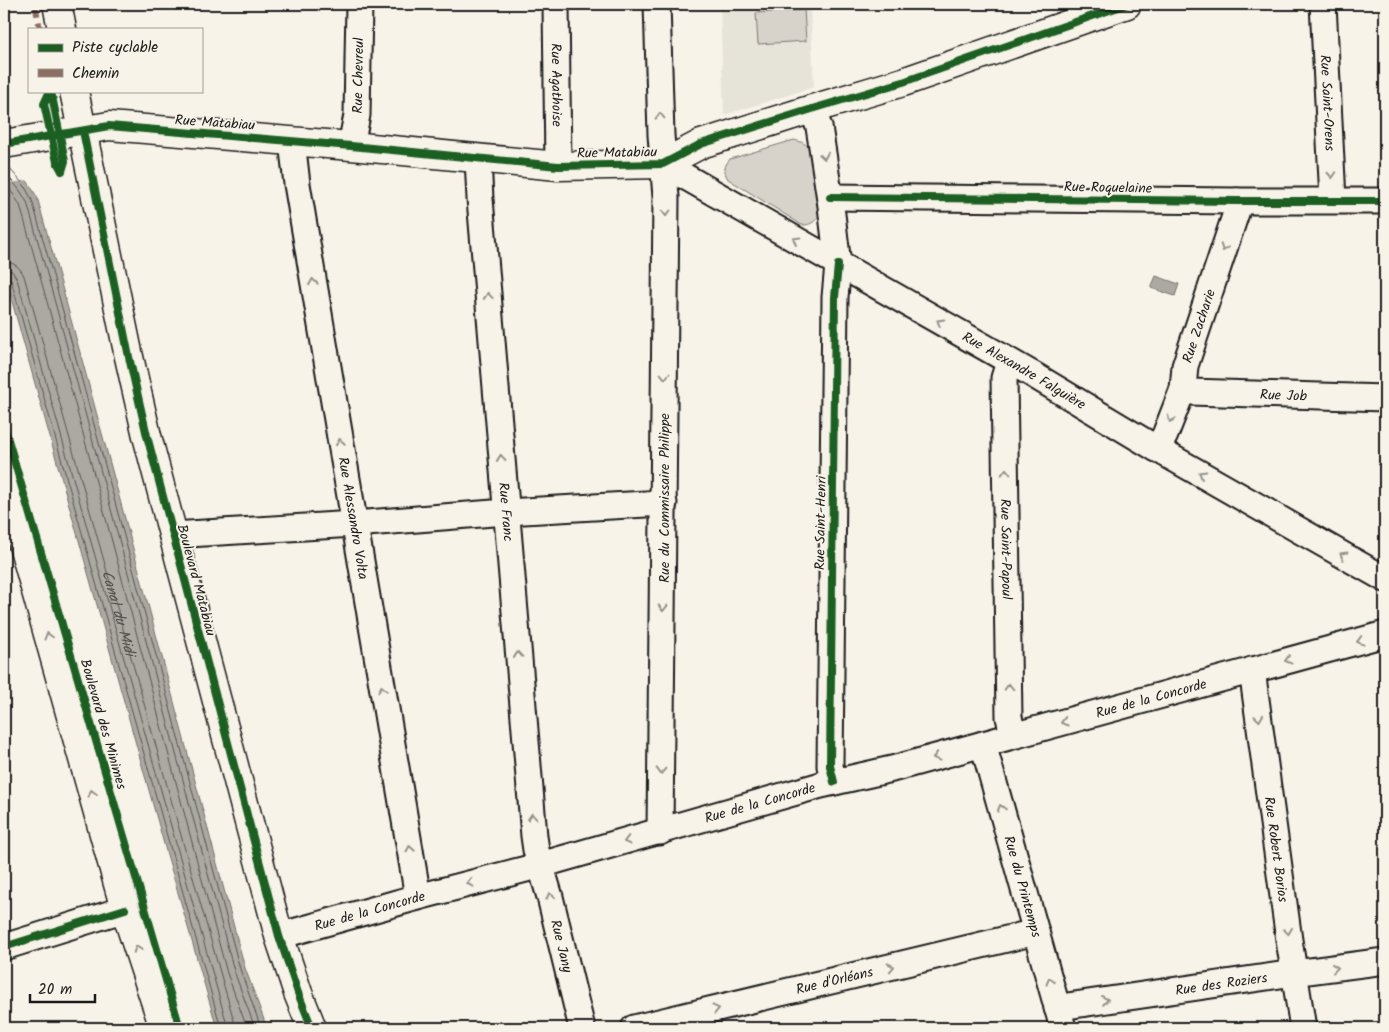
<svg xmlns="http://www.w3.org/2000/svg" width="1389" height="1032" font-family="Kalam,sans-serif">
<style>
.built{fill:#e6e3d9}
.green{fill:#d7d3cb;stroke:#7a7874}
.water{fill:#aca9a2;stroke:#72716c}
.pier{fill:#f7f3e8}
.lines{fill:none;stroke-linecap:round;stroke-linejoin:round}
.shore{stroke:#565452;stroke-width:1}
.minor-casing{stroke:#1c1c1c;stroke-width:29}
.major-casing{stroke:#1c1c1c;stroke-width:31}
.minor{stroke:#f7f3e8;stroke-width:25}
.major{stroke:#f7f3e8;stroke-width:28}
.quiet{stroke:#8d6e63;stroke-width:6;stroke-dasharray:12 6;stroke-linecap:butt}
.cycleway-casing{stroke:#f7f3e8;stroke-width:11}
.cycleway{stroke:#1b5e20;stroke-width:8}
.oneway{stroke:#94928c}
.labels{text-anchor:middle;stroke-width:4;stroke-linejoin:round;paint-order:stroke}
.street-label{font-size:14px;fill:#1c1c1c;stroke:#f7f3e8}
.water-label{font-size:15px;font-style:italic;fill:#565452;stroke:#f7f3e8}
</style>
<rect width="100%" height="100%" fill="#f7f3e8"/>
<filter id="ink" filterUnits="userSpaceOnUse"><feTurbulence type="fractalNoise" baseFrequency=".02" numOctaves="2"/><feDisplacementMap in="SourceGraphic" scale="10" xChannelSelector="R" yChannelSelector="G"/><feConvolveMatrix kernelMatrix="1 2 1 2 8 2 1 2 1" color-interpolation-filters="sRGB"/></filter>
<g filter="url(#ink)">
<!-- built -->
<path class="built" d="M720,4H810L814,87L724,115Z"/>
<!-- green -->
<path class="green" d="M804,10L806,41L758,44L756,13Z
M794,140C802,142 806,143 810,150L819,216C814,223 810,225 802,225L728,179C723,171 724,166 730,159Z"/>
<!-- water -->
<path class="water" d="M4,112L13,165L28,182L37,197C109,454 176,711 245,968L267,1028H217L166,851L4,273Z
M1156,276L1179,284L1175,296L1151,288Z"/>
<!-- pier -->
<path class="pier" d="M4,111H6L15,164L29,180L4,184Z"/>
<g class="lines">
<!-- shore -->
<g class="shore">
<path d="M7,159L9,168L24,185L32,200C104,456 171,713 240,969L261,1028"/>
<path d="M4,172L19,189L27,202C99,458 165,715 234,971L255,1028"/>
<path d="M4,183L13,194L20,205C92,460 158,717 227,973L247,1028"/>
<path id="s1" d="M4,262C14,262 20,267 24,276L184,846L234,1021L235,1028"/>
<path d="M4,269L12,271L17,279L228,1028"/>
<path d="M4,276L8,277L11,280L221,1028"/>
</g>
<!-- minor casing -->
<g class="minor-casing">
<g id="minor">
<path id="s2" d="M556,4L558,166"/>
<path d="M657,4L661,135L666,197L660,832"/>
<path id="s3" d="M1323,4L1333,200"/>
<path d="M812,109L819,127L831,206L838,265L835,297L830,766L834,782"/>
<path id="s4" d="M292,141L297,184L418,897"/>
<path id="s5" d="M351,146L357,115L359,4"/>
<path id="s6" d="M478,158L480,199L534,836L536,850L550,897L582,1028"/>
<path id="s7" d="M663,164L1032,374L1157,449L1385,579"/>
<path d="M830,197L1237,201H1385"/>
<path id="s8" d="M1009,362L1004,378L1009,717L1013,735"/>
<path id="s9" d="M1183,389L1191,392L1385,398"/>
<path id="s10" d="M1157,449L1165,435L1183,389L1185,366L1237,210V201"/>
<path d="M172,535L354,524L506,512L664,503"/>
<path id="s11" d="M1252,670L1289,940L1303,1028"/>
<path id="s12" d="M983,744L1063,1028"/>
<path id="s13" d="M279,936L418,897L530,868L821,785L892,769L1385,634"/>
<path d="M4,947L125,909"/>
<path id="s14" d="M1057,1008L1067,1006L1294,973L1385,961"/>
<path id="s15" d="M634,1028L1036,932"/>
</g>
</g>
<!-- major casing -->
<g class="major-casing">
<path id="major" d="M57,4L62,29
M74,91L129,357L147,436L279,936L298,993L312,1028
M4,144L109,126L351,146L558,166L663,164L701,144L812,109L903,82L1127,4
M4,477L125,909L164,1028"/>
</g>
<!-- minor -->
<use href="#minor" class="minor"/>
<!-- major -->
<use href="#major" class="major"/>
<!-- quiet -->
<path class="quiet" d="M35,4L40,29"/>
<!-- cycleway casing -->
<g class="cycleway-casing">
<path id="cycleway" d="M50,91L44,104L57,162L62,171
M51,91L65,161L62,171
M83,131L129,357L147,436L279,936L298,993L312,1028
M4,144L109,126L351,146L558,166L663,164L701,144L812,109L903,82L1127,4
M830,197L1237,201H1385
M4,426L180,1028
M834,782L830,766L835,297L838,265
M4,947L125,909"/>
</g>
<!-- cycleway -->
<use href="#cycleway" class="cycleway"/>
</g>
<!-- one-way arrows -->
<defs><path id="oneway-chevron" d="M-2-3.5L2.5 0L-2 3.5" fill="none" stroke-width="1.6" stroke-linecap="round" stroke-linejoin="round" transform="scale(1.25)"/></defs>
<g class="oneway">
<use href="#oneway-chevron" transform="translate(660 116) rotate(-92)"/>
<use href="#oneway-chevron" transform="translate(824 156) rotate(81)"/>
<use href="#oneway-chevron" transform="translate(1332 175) rotate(87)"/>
<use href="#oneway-chevron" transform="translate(666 213) rotate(91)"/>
<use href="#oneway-chevron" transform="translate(796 240) rotate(-150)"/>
<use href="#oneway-chevron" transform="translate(1224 248) rotate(109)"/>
<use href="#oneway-chevron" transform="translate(313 282) rotate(-99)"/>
<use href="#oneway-chevron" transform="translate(488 296) rotate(-95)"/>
<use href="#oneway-chevron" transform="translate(940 322) rotate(-150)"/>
<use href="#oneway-chevron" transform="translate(665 376) rotate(90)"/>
<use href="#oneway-chevron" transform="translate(1171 419) rotate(112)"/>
<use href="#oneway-chevron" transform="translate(340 442) rotate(-99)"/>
<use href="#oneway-chevron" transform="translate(501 458) rotate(-95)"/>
<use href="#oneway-chevron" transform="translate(1006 472) rotate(-91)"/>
<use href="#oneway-chevron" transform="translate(1202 474) rotate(-150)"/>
<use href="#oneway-chevron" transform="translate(1343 555) rotate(-150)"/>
<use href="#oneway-chevron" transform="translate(663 608) rotate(91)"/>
<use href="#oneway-chevron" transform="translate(48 636) rotate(-105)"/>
<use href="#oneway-chevron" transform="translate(1360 641) rotate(165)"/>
<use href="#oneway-chevron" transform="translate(518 655) rotate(-95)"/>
<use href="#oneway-chevron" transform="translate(1288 660) rotate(165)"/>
<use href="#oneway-chevron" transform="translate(1009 687) rotate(-91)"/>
<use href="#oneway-chevron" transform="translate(382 689) rotate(-100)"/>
<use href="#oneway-chevron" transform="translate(1259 718) rotate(82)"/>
<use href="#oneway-chevron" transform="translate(1064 722) rotate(164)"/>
<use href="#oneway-chevron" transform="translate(936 757) rotate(165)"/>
<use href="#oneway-chevron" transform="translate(661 771) rotate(91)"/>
<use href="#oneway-chevron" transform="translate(92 793) rotate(-106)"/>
<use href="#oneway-chevron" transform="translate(1001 808) rotate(-106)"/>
<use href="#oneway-chevron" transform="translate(532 817) rotate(-95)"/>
<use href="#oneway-chevron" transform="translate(627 841) rotate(165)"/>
<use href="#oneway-chevron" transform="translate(410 849) rotate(-100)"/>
<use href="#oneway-chevron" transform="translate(470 883) rotate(166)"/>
<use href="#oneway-chevron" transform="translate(550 896) rotate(-104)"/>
<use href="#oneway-chevron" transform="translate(1288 931) rotate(82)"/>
<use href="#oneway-chevron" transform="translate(137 949) rotate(-110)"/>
<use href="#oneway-chevron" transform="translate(891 967) rotate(-13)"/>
<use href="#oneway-chevron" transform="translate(1335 968) rotate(-7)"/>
<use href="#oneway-chevron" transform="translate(1050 981) rotate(-106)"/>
<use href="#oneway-chevron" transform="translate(1105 1000) rotate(-8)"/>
<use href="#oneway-chevron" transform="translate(716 1009) rotate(-13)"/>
</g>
</g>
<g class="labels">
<!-- street labels -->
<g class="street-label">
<text dy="5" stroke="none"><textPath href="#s5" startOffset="71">Rue Chevreul</textPath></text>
<text dy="5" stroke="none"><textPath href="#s2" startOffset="81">Rue Agathoise</textPath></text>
<text dy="5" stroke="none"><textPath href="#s3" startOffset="99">Rue Saint-Orens</textPath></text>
<text transform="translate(215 122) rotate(4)" y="5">Rue Matabiau</text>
<text transform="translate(617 152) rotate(-1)" y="5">Rue Matabiau</text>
<text transform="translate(1108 187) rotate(1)" y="5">Rue Roquelaine</text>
<text dy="5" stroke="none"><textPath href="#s10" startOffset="131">Rue Zacharie</textPath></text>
<text dy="5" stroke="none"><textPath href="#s7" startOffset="416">Rue Alexandre Falguière</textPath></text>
<text dy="5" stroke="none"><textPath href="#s9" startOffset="101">Rue Job</textPath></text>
<text transform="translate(664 498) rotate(-90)" y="5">Rue du Commissaire Philippe</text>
<text dy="5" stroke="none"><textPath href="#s6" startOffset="355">Rue Franc</textPath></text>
<text dy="5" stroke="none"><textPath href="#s4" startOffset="382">Rue Alessandro Volta</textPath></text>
<text transform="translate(820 523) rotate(-89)" y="5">Rue Saint-Henri</text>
<text dy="5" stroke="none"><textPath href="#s8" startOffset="188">Rue Saint-Papoul</textPath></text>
<text transform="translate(197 580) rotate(75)" y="5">Boulevard Matabiau</text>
<text dy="5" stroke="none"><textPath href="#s13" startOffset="904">Rue de la Concorde</textPath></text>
<text transform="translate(104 724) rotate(74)" y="5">Boulevard des Minimes</text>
<text dy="5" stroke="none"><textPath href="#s13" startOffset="499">Rue de la Concorde</textPath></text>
<text dy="5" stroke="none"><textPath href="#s11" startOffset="181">Rue Robert Borios</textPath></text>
<text dy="5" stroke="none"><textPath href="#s12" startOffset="148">Rue du Printemps</textPath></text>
<text dy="5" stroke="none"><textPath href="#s13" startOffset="94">Rue de la Concorde</textPath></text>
<text dy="5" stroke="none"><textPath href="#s6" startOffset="794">Rue Jany</textPath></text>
<text dy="5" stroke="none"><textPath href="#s15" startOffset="206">Rue d'Orléans</textPath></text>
<text dy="5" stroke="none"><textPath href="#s14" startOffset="166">Rue des Roziers</textPath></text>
</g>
<!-- water labels -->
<g class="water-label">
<text dy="5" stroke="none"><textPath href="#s1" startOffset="376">Canal du Midi</textPath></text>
</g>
</g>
<!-- margin -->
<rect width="1389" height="1032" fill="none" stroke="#f7f3e8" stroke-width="20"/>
<rect x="10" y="10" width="1369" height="1012" fill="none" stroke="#1c1c1c" stroke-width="2" filter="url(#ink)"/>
<!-- legend -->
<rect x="28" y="28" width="175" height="65" fill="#f7f3e8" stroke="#9f9d96"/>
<rect x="38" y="44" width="25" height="8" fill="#1b5e20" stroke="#9f9d96"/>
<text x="72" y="52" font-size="15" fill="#1c1c1c">Piste cyclable</text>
<rect x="38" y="69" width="25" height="8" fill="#8d6e63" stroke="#9f9d96"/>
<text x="72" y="78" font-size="15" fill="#1c1c1c">Chemin</text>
<!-- scale -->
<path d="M30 994v8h65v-8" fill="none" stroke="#1c1c1c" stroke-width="2.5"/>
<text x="38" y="994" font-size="15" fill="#1c1c1c" stroke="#f7f3e8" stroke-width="4" paint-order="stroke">20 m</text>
</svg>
